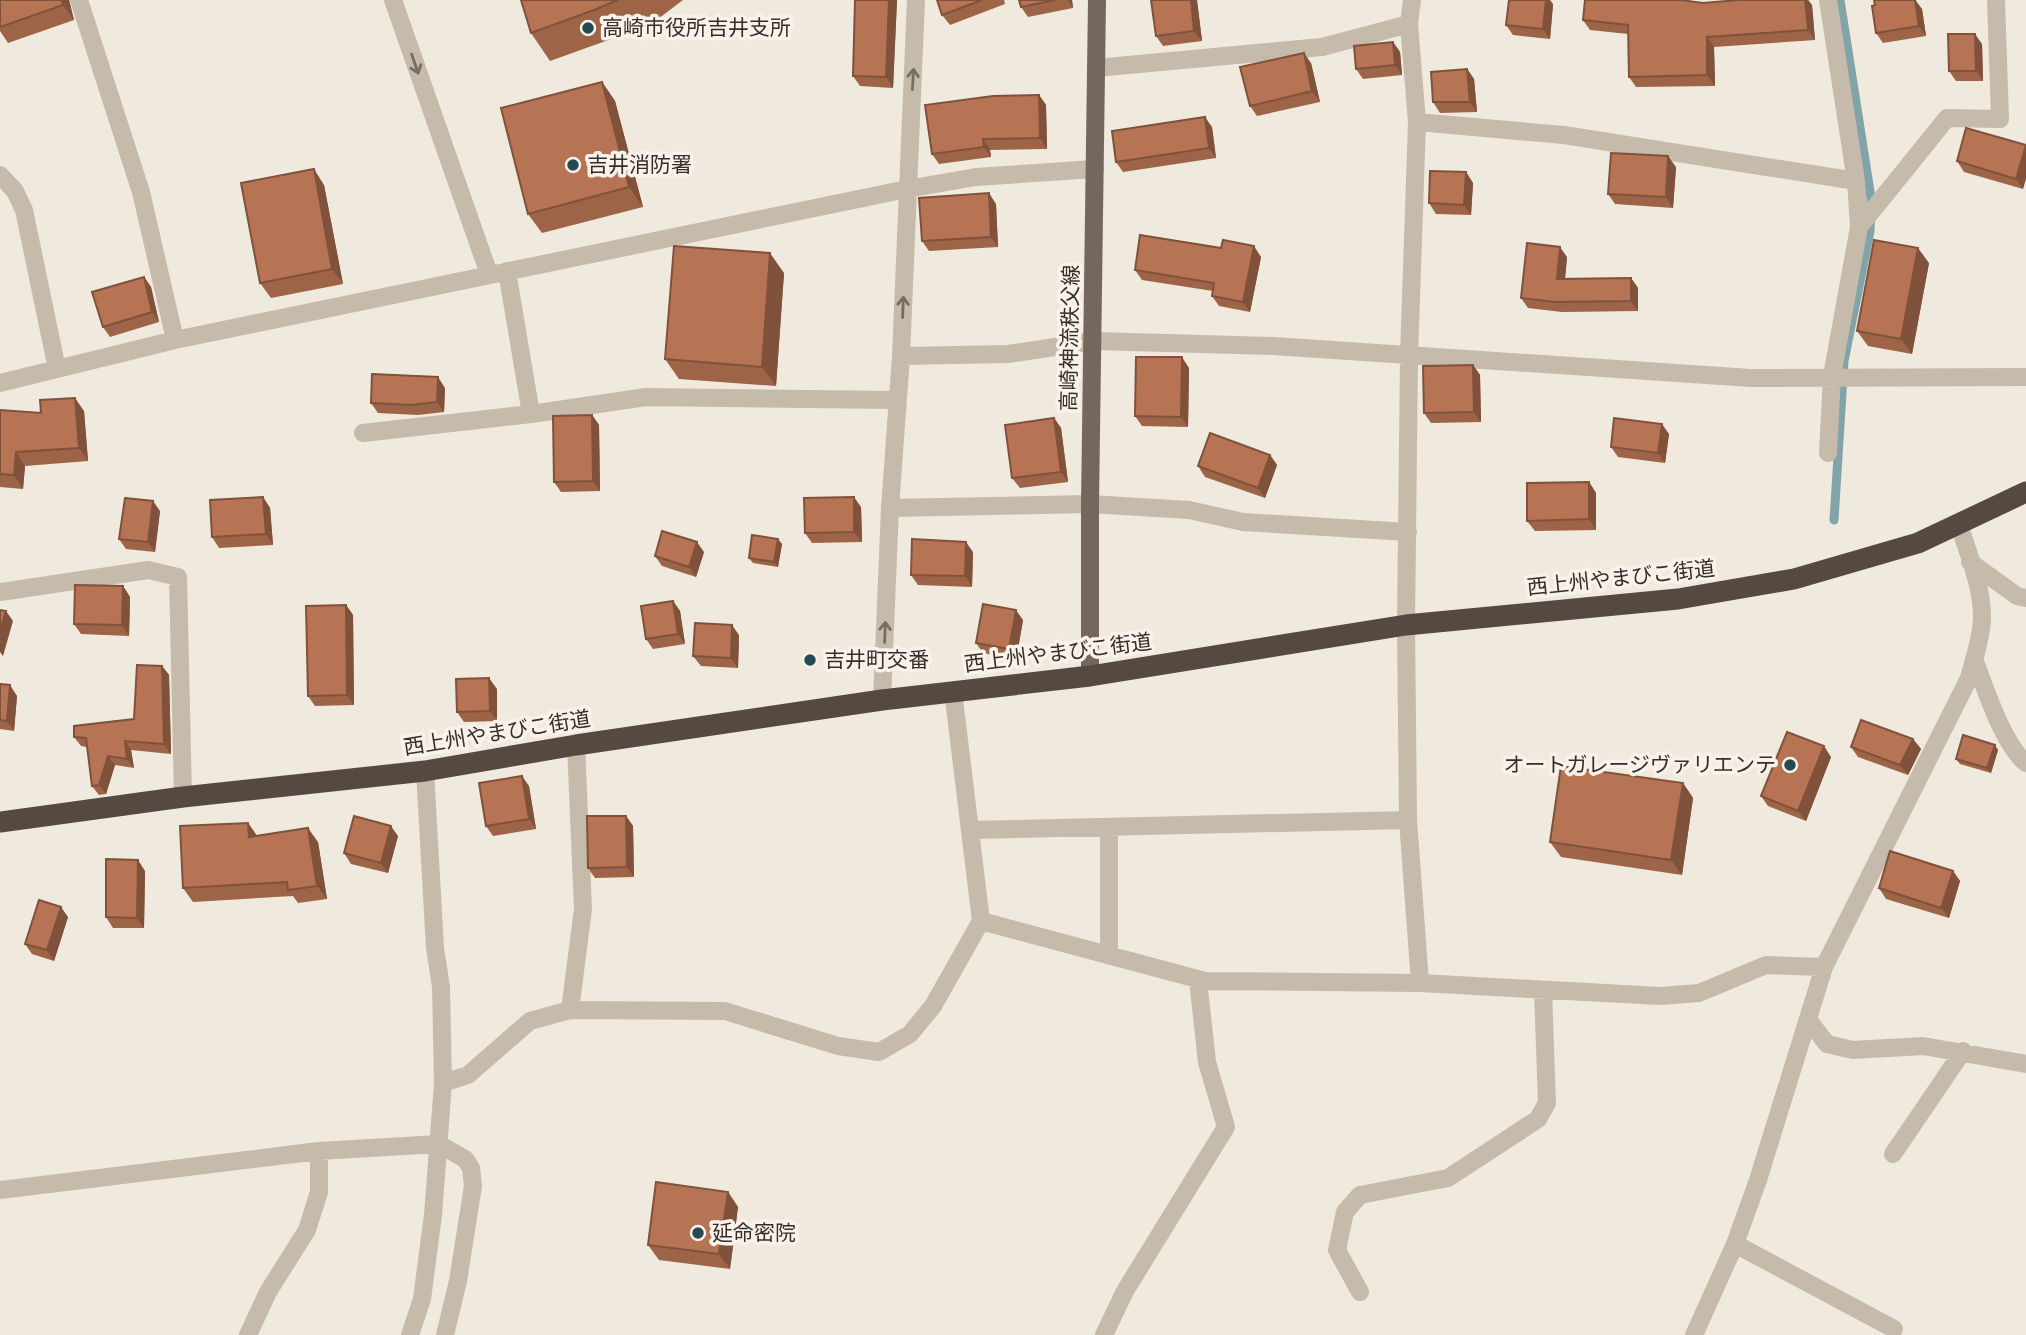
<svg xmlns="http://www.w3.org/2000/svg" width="2026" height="1335" font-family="'Archivo Narrow','Noto Sans JP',sans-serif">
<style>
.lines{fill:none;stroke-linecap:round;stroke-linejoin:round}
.stream{stroke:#81a4a9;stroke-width:9}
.minor{stroke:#c6baab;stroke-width:18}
.major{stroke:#75675d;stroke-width:18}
.highway{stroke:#554942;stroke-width:21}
.wall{fill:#9d6448}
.shaded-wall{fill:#80513b}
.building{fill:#b77454;stroke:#80513b;stroke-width:2}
.oneway{stroke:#766d64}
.poi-dot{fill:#244b52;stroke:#f8f2ea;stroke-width:2.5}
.labels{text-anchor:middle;stroke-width:7;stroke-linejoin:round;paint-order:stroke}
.poi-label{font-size:21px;fill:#352e2a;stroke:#f8f2ea;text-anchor:start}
.street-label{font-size:21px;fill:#352e2a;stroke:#f8f2ea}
</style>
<rect width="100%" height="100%" fill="#efe9de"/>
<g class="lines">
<!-- stream -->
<path class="stream" d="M1834,520L1844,361L1870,231L1871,198L1840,0"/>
<!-- minor -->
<path class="minor" d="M79,0L141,192L175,340
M393,0L489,274
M1412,0L1409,24L1417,122L1409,356L1406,625L1408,820L1420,983
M1096,68L1322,47L1409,24
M1417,122L1564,135L1856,181
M0,175L15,191L24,210L57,369
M1859,227L1947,118L2000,119L1996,0
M507,271L531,414
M901,356L1008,354L1094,341L1273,346L1751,378L2026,377
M0,383L175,340L907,189L976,177L1095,169
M363,433L531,414L646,397L896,400
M1828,453L1832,376L1859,227L1856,181L1828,0
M890,508L1090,504L1189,510L1243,522L1408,532
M1970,562L2017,596L2026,598
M0,592L148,570L178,577L183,797
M1974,659C1985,687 2003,745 2026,763
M882,700L890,508L901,356L916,0
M1109,827V954
M970,830L1408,820
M981,921L1205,981L1420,983L1660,996L1699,993L1766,965L1824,967
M570,1010L725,1011L838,1046L879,1052L910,1034L933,1006L981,921L953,691
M1809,1021L1827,1044L1853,1050L1923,1046L2026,1064
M443,1083L468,1075L530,1021L570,1010L583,909L576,745
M1893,1154L1963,1051
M0,1190L319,1151L439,1144L465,1159L471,1168L473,1186L458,1281L445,1335
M1735,1244L1894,1329
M1360,1292L1337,1250L1345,1212L1360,1195L1448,1178L1538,1119L1547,1103L1543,990
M248,1335L268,1292L307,1230L319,1192V1151
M410,1335L422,1299L433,1215L443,1083L441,987L435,948L425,771
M1104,1335L1125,1291L1226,1127L1207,1062L1198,980
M1694,1335L1735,1244L1758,1180L1824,967L1969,678C1974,659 1981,640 1982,619C1983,588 1968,554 1959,524"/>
<!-- major -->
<path class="major" d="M1090,676V504L1097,0"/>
<!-- highway -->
<path class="highway" d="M0,822L183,797L425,771L576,745L882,700L1090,676L1406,625L1678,599L1794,579L1918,543L2026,492"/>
</g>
<!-- wall -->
<path class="wall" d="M0,0H69L74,20L8,43L0,31Z
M521,0H683L658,19L614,38L550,61L531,33Z
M855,0H897L893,88L860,86L853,76Z
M937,0H1004L1005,4L950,25L942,15Z
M1019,0H1072L1073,8L1028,17L1021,7Z
M1151,0H1197L1202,41L1163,46L1156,36Z
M1738,0H1808L1812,5L1815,40L1714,47L1715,86L1636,87L1629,77L1628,34L1590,30L1583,20L1703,3Z
M1915,0L1922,9L1926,36L1883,43L1876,33Z
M1553,4L1550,39L1513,35L1506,25Z
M1393,42L1400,52L1402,75L1363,79L1356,69Z
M1982,44L1983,81H1956L1949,71Z
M1311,63L1320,102L1257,116L1250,106Z
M1467,69L1474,79L1477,112L1440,113L1433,102Z
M602,82L615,101L643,207L542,233L528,214Z
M1039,95L1046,105L1047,149L990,150L991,157L939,164L932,154Z
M1212,127L1216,158L1123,172L1116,162Z
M2026,146L2023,189L1964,172L1957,161Z
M1676,167L1673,208L1615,204L1608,194Z
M1466,172L1473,183L1471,215L1436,214L1429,203Z
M324,185L343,284L271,298L260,283Z
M996,204L998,247L929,251L922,241Z
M1261,257L1250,312L1219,306L1212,296L1213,291L1142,280L1135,270Z
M1567,257L1565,279L1631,278L1638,288V311L1562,312L1528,308L1521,298Z
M1929,263L1912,354L1868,346L1857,331Z
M784,273L776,386L679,379L665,359Z
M144,277L151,287L159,322L110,337L103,327Z
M1473,365L1480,375L1481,422L1431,423L1424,413Z
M1189,368L1188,427L1142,426L1135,416Z
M445,388L444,412L418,415L378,413L371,403Z
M0,410L41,413L84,411L88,461L25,466L23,489L0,487Z
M592,415L599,425L600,491L561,492L554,482Z
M1054,418L1061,428L1068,482L1020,488L1012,478Z
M1669,434L1665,463L1618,457L1611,447Z
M1270,455L1277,465L1265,498L1205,477L1198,466Z
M1589,482L1596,493V530L1535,531L1527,521Z
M263,497L270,508L273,545L219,548L212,537Z
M861,507L862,542L812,543L805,533Z
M160,511L155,552L126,549L119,539Z
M782,544L778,567L753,563L749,558Z
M704,552L696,577L662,566L655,556Z
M973,552L972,587L918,585L911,575Z
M123,586L130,597L129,636L81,634L74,624Z
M673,601L680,611L685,644L653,649L646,639Z
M346,605L353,615L354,705L315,706L308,696Z
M1023,620L1016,660L983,653L976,643Z
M739,635L738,668L701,666L693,656Z
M162,666L169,675L171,754L131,750L134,768L115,765L106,794L99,795L92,786L87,747L81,746L74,737L134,719Z
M0,684L17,696L14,731L0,729Z
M497,689V721L464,722L457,712Z
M1913,739L1921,749L1908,775L1858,757L1851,747Z
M1998,750L1991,773L1960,764L1956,759Z
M1831,757L1806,821L1768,806L1761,796Z
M1683,783L1693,798L1682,875L1561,857L1550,842Z
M529,786L536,829L493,836L486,826Z
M626,816L633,826L634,877L595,878L588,868Z
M248,823L257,836L318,842L327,899L298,903L293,896L193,902L183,888Z
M398,836L388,873L351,864L344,853Z
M145,871L144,928H113L106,917Z
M1953,871L1960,881L1949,918L1886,899L1879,888Z
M68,917L54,961L32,954L25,944Z
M728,1192L738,1207L730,1269L659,1260L648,1245Z"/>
<!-- shaded-wall -->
<path class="shaded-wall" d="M62,0H69L74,20L63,5Z
M889,0H897L893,88L886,77Z
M1068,0H1072L1073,8Z
M1191,0H1197L1202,41L1194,31Z
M1546,0H1550L1553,4L1550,39L1543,29Z
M1805,0H1808L1812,5L1815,40L1808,30Z
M1915,0L1922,9L1926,36L1919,26Z
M1975,34L1982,44L1983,81L1976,71Z
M1707,37L1714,47L1715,86L1707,75Z
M1393,42L1400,52L1402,75L1395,65Z
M1304,53L1311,63L1320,102L1312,91Z
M1467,69L1474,79L1477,112L1470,102Z
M602,82L615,101L643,207L629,187Z
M1039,95L1046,105L1047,149L1040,138Z
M1205,117L1212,127L1216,158L1209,148Z
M983,139L990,150L991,157L984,147Z
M2026,145V179L2023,189L2016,179Z
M1668,156L1676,167L1673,208L1666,197Z
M314,169L324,185L343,284L332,269Z
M1466,172L1473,183L1471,215L1464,205Z
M989,193L996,204L998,247L991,237Z
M1254,246L1261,257L1250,312L1243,302Z
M1560,247L1567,257L1564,289L1557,279Z
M1918,248L1929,263L1912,354L1901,339Z
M770,253L784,273L776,386L762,367Z
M144,277L151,287L159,322L152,312Z
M1631,278L1638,288V311L1631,301Z
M1182,357L1189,368L1188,427L1181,417Z
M1473,365L1480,375L1481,422L1474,412Z
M438,377L445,388L444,412L437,402Z
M75,398L84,411L88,461L79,448Z
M592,415L599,425L600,491L593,481Z
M1054,418L1061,428L1068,482L1061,472Z
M1662,424L1669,434L1665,463L1658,453Z
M16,452L25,466L23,489L14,475Z
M1270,455L1277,465L1265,498L1258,488Z
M1589,482L1596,493V530L1589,519Z
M263,497L270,508L273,545L266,534Z
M854,497L861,507L862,542L854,532Z
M153,501L160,511L155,552L148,542Z
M778,539L782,544L778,567L774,562Z
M697,542L704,552L696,577L689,567Z
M966,542L973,552L972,587L965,576Z
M123,586L130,597L129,636L122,625Z
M673,601L680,611L685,644L678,634Z
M346,605L353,615L354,705L347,695Z
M1016,610L1023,620L1016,660L1009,649Z
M6,611L13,621L3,656L0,652V631Z
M732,625L739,635L738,668L731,658Z
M162,666L169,675L171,754L164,744Z
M489,678L497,689V721L490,711Z
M10,685L17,696L14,731L7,721Z
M1913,739L1921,749L1908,775L1900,765Z
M125,741L131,750L134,768L127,759Z
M1995,745L1998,750L1991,773L1987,768Z
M1824,746L1831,757L1806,821L1798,811Z
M108,756L115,765L106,794L99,785Z
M522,776L529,786L536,829L529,819Z
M1683,783L1693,798L1682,875L1671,860Z
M626,816L633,826L634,877L627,867Z
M248,823L257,836L249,837Z
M391,826L398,836L388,873L381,863Z
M308,828L318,842L327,899L317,886Z
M138,860L145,871L144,928L137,918Z
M1953,871L1960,881L1949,918L1941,908Z
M61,907L68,917L54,961L47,950Z
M728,1192L738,1207L730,1269L719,1254Z"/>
<!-- building -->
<path class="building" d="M0,0H62L63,5L0,27Z
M521,0H618L594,10L531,33Z
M855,0H889L886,77L853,76Z
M937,0H982L942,15Z
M1019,0H1055L1021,7Z
M1151,0H1191L1194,31L1156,36Z
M1509,0H1546L1543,29L1506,25Z
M1585,0H1681L1703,3L1738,0H1805L1808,30L1707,37V75L1629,77L1628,25L1583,20Z
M1874,0H1915L1919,26L1876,33L1872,6L1875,5Z
M1948,34H1975L1976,71H1949Z
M1393,42L1395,65L1356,69L1354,46Z
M1304,53L1312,91L1250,106L1240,67Z
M1467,69L1470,102H1433L1431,72Z
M602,82L629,187L528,214L501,108Z
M1039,95L1040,138L983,139L984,147L932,154L925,105L993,96Z
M1205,117L1209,148L1116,162L1112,131Z
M1966,128L2026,145L2016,179L1957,161Z
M1611,153L1668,156L1666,197L1608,194Z
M314,169L332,269L260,283L241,183Z
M1430,171L1466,172L1464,205L1429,203Z
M989,193L991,237L922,241L919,198Z
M1140,235L1221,248L1223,240L1254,246L1243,302L1212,296L1214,283L1135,270Z
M1874,240L1918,248L1901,339L1857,331Z
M1527,243L1560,247L1557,279L1631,278V301L1554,302L1521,298Z
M674,246L770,253L762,367L665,359Z
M144,277L152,312L103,327L92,292Z
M1136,357H1182L1181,417L1135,416Z
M1473,365L1474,412L1424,413L1423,366Z
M372,374L438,377L437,402L411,405L371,403Z
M75,398L79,448L16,452L14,475L0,474V410L41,413L40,400Z
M592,415L593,481L554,482L553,416Z
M1054,418L1061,472L1012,478L1005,425Z
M1614,418L1662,424L1658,453L1611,447Z
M1210,433L1270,455L1258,488L1198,466Z
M1589,482V519L1527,521V483Z
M263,497L266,534L212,537L210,500Z
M854,497V532L805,533L804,498Z
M125,498L153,501L148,542L119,539Z
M662,531L697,542L689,567L655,556Z
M752,535L778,539L774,562L749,558Z
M912,539L966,542L965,576L911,575Z
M75,585L123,586L122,625L74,624Z
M673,601L678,634L646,639L641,606Z
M983,604L1016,610L1009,649L976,643Z
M346,605L347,695L308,696L306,606Z
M0,610L6,611L0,631Z
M695,623L732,625L731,658L693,656Z
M137,665L162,666L164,744L125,741L127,759L108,756L99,785L92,786L86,738L74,737V726L134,719Z
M489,678L490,711L457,712L456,679Z
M0,684L10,685L7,721L0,720Z
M1861,720L1913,739L1900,765L1851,747Z
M1787,732L1824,746L1798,811L1761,796Z
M1963,735L1995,745L1987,768L1956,759Z
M1561,766L1683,783L1671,860L1550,842Z
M522,776L529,819L486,826L479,783Z
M354,816L391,826L381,863L344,853Z
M587,816H626L627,867L588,868Z
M248,823L249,837L308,828L317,886L288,890L287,882L183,888L180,826Z
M1890,851L1953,871L1941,908L1879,888Z
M106,859L138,860L137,918L106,917Z
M39,900L61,907L47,950L25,944Z
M656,1182L728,1192L719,1254L648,1245Z"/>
<!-- one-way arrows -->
<defs><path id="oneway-shaft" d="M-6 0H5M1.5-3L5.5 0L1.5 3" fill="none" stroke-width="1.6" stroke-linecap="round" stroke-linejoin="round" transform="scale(1.75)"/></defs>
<g class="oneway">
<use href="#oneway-shaft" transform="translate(415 64) rotate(71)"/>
<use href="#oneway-shaft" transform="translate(913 79) rotate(-87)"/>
<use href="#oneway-shaft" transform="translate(903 307) rotate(-88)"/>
<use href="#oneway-shaft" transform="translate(885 632) rotate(-88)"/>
</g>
<!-- markers -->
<g class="poi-dot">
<circle cx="588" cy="28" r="7"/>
<circle cx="573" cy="165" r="7"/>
<circle cx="810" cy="660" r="7"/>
<circle cx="1790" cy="765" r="7"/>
<circle cx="698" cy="1233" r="7"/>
</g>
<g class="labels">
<!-- poi labels -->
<g class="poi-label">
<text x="602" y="35">高崎市役所吉井支所</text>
<text x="587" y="172">吉井消防署</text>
<text x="824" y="667">吉井町交番</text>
<text x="1776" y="772" text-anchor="end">オートガレージヴァリエンテ</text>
<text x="712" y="1240">延命密院</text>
</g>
<!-- street labels -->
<g class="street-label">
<text transform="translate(1070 338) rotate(-89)" y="7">高崎神流秩父線</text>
<text transform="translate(1621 578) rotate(-6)" y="7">西上州やまびこ街道</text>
<text transform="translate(1058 653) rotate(-7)" y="7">西上州やまびこ街道</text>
<text transform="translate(497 733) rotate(-9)" y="7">西上州やまびこ街道</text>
</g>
</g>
</svg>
